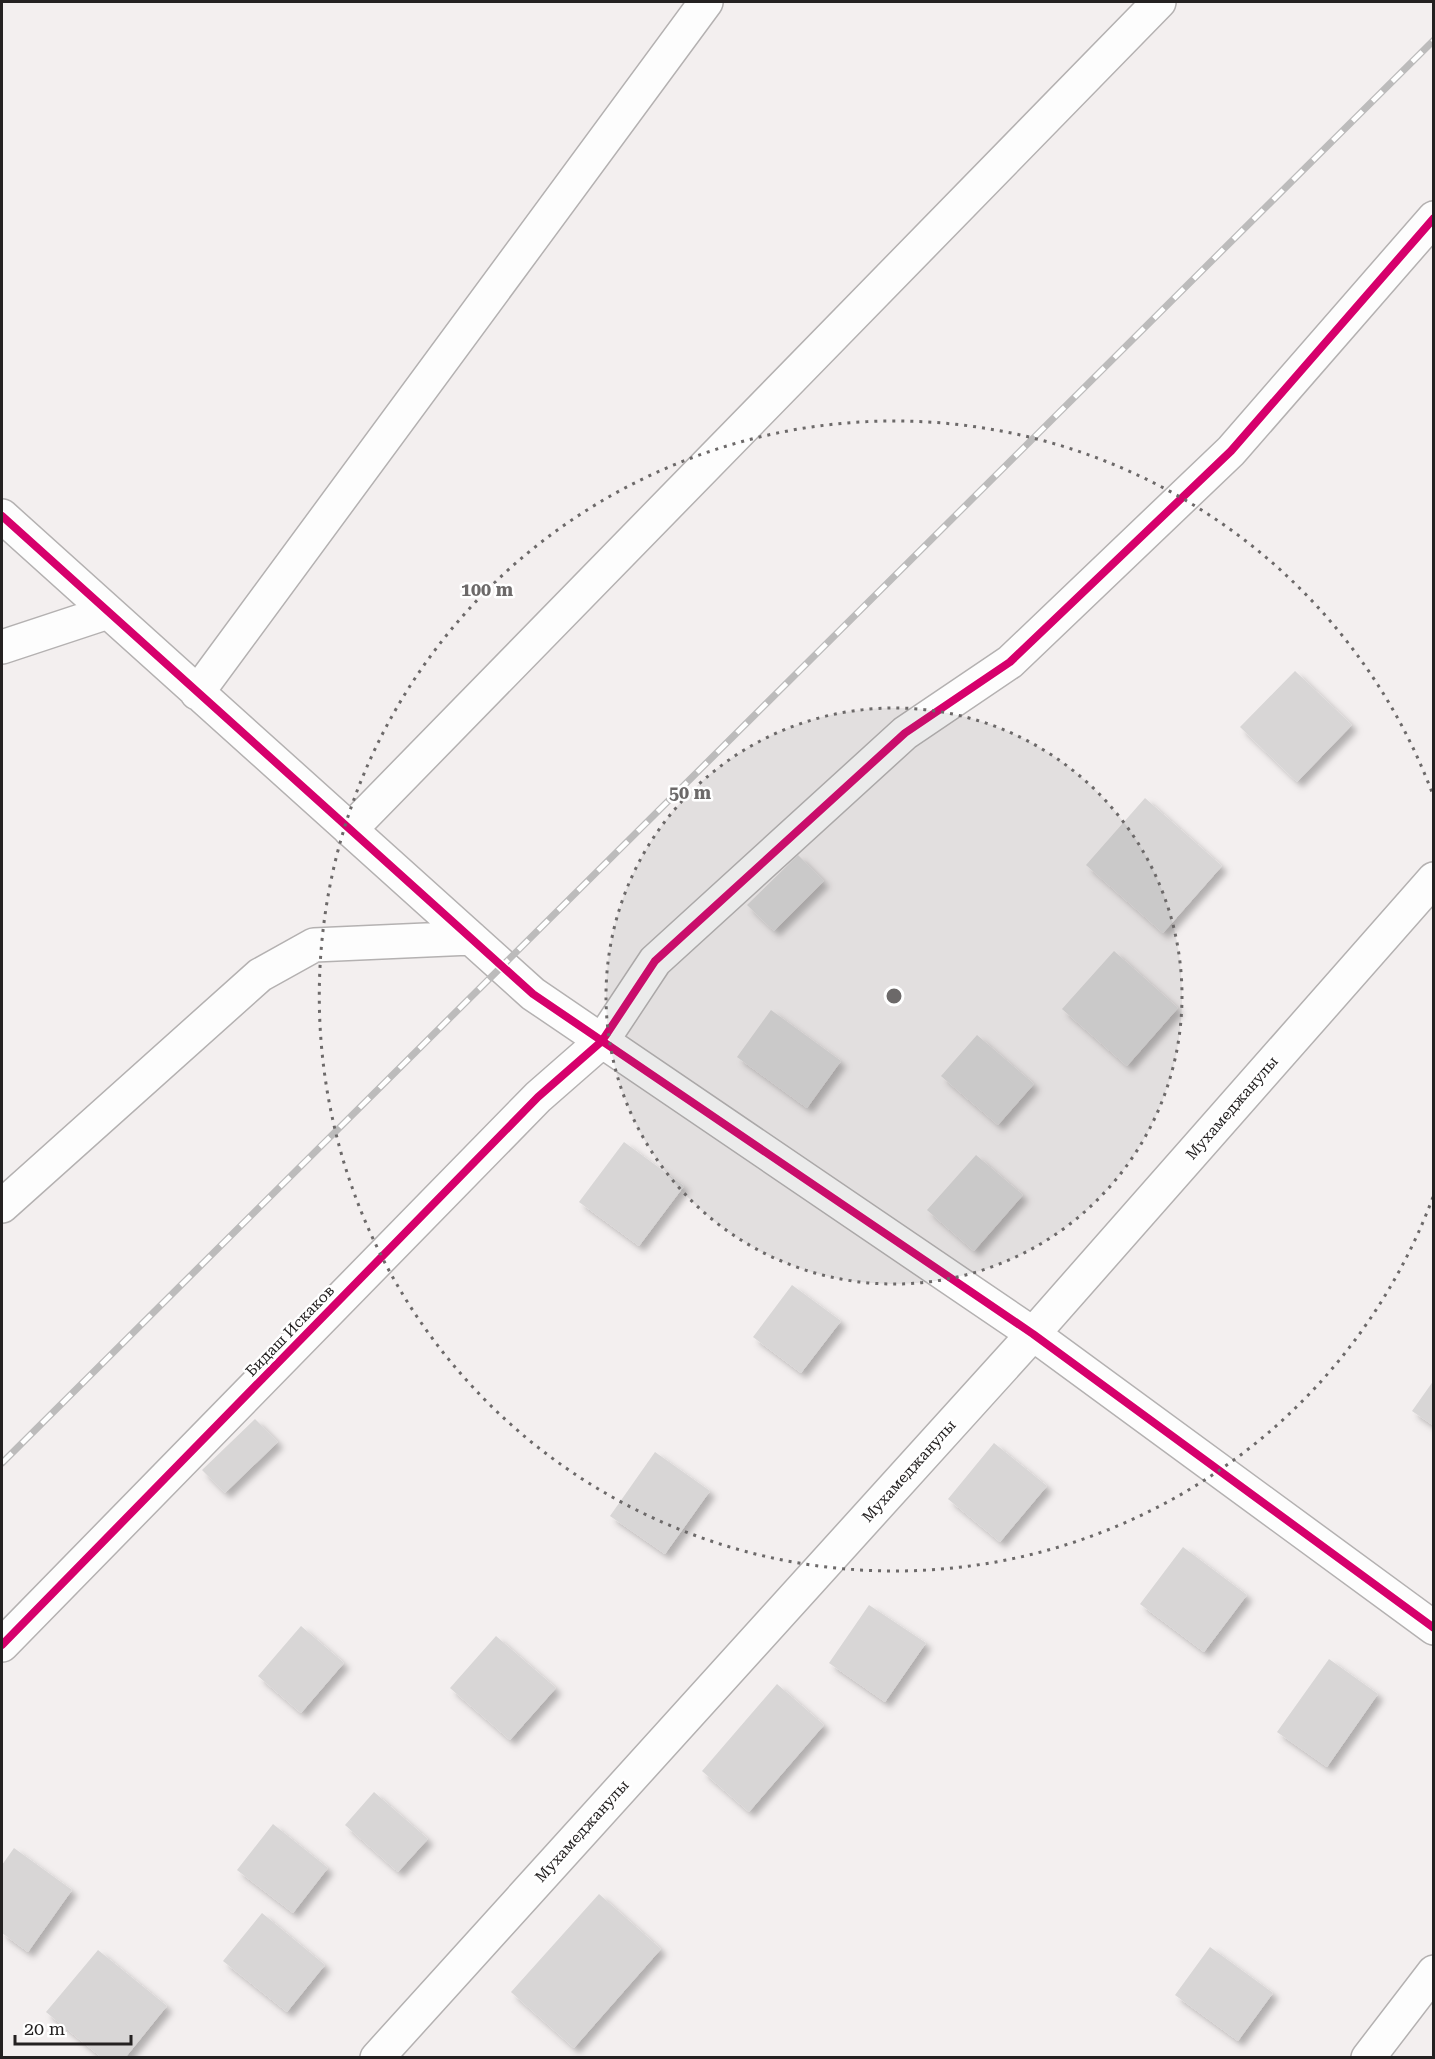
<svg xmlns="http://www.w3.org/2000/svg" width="1435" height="2059" font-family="'Roboto Serif',serif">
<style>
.building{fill:#d8d6d6;filter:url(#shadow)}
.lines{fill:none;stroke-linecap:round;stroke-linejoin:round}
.street-casing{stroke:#b4b1b1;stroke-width:36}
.street{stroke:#fdfdfd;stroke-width:33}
.rail-casing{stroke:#bcbbbb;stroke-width:7}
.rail{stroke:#fff;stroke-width:4.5;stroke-dasharray:14;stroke-linecap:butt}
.cycleway-casing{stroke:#fff;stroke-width:11}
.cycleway{stroke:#d6006c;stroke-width:8}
.ring{fill:none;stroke:#6c6969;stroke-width:3;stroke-dasharray:3 6}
.labels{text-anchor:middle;stroke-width:5;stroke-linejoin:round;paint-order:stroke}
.street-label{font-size:15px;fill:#242121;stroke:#fff}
.centre{fill:#6c6969;stroke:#fff;stroke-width:3}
.ring-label{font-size:18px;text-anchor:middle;font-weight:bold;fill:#6c6969;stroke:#fff;stroke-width:5;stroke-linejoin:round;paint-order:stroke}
</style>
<defs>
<filter id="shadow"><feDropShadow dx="5.5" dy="5.5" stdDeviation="3" flood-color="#0004"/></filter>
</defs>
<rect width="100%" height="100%" fill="#f3efef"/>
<!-- building -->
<path class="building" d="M1295,671L1352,725L1297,782L1240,727Z
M1145,798L1222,866L1163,933L1086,865Z
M798,855L824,881L774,931L747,905Z
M1114,951L1178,1008L1127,1066L1062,1009Z
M771,1010L841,1061L807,1108L737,1057Z
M977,1035L1034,1084L998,1125L941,1076Z
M624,1142L684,1186L639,1246L579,1202Z
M976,1155L1023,1195L974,1251L927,1210Z
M792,1285L841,1321L801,1373L753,1337Z
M1434,1380V1426L1412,1411Z
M255,1419L278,1442L225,1493L202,1470Z
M994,1443L1047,1486L1000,1542L948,1499Z
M655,1452L710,1491L665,1554L610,1516Z
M1183,1547L1247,1595L1204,1652L1140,1604Z
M869,1605L926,1643L885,1702L829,1663Z
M301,1626L344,1663L301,1713L258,1676Z
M496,1636L556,1688L510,1740L450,1688Z
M1329,1659L1378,1694L1327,1767L1277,1732Z
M777,1684L824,1725L749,1812L702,1771Z
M374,1792L428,1839L398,1872L345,1825Z
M273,1824L328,1868L293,1913L237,1870Z
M14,1848L72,1890L28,1952L2,1933V1865Z
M599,1894L661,1949L574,2048L511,1992Z
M262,1913L325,1965L287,2012L223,1961Z
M1210,1947L1273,1993L1238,2041L1175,1995Z
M98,1950L167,2006L125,2058H102L46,2012Z"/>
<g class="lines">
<!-- street casing -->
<g class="street-casing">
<path id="street" d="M2,516L533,994L1033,1334L1434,1628
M2,647L108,612
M197,693L706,2
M350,830L1159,2
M2,1206L260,975L314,945L471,938
M2,1645L538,1097L602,1041L655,961L905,733L1010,662L1231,451L1434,218
M377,2058L1033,1334L1434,879
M1368,2058L1434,1972"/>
</g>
<!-- street -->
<use href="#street" class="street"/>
<!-- rail casing -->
<g class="rail-casing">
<path id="rail" d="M2,1463L1434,40"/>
</g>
<!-- rail -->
<use href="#rail" class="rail"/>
<!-- cycleway casing -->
<g class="cycleway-casing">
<path id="cycleway" d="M2,516L533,994L1033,1334L1434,1628
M2,1645L538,1097L602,1041L655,961L905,733L1010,662L1231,451L1434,218"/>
</g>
<!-- cycleway -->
<use href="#cycleway" class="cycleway"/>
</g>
<!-- distance rings -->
<circle cx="894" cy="996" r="288" fill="#6c6969" fill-opacity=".12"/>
<g class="ring">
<circle cx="894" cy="996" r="288"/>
<path d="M1433 1197A575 575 0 1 1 1433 795"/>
</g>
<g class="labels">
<!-- street labels -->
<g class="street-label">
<text transform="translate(1232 1108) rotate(-49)" y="5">Мухамеджанулы</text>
<text transform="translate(290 1331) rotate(-46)" y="5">Бидаш Искаков</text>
<text transform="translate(909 1471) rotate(-48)" y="5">Мухамеджанулы</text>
<text transform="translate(582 1831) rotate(-48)" y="5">Мухамеджанулы</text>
</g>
</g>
<circle cx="894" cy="996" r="9" class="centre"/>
<g class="ring-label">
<text x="487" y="596">100 m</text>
<text x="690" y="799">50 m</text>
</g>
<!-- border -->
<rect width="1435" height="2059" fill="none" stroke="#242121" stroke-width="6"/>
<!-- scale -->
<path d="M15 2035v9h116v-9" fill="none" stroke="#242121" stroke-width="3"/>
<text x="24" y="2035" font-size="18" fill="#242121" stroke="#ffffff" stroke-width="4.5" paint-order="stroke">20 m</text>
</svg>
